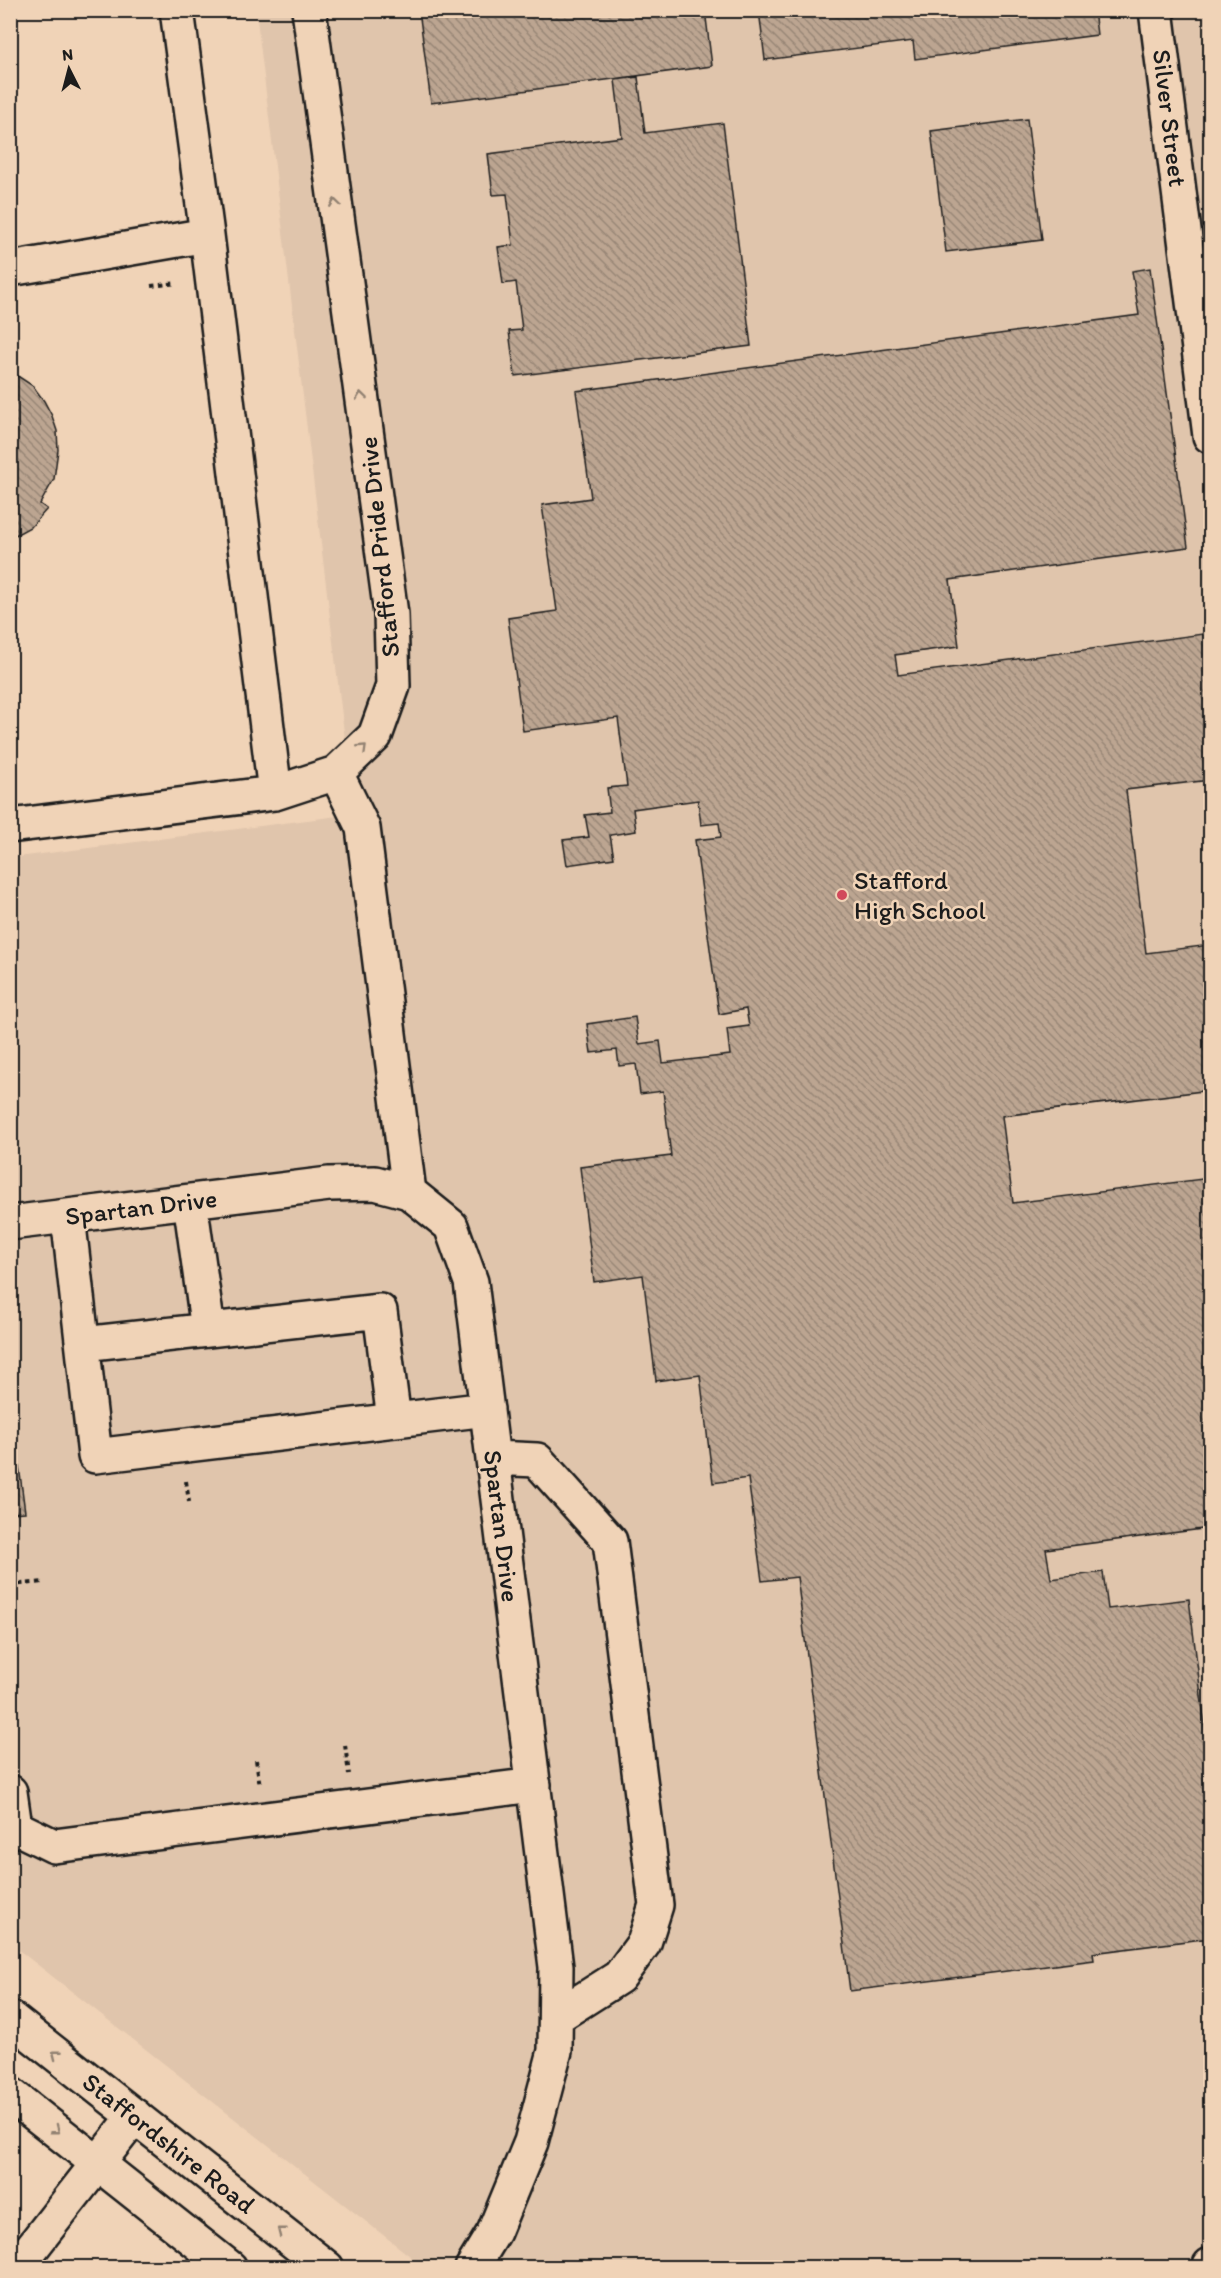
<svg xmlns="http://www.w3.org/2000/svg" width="1221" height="2278" font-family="Itim,sans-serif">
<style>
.built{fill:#e0c5ac}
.building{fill:url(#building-back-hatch);stroke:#1c1c1c;stroke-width:1.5}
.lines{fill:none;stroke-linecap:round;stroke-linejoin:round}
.minor-casing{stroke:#1c1c1c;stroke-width:38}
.major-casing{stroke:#1c1c1c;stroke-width:38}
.path{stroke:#1c1c1c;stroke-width:4;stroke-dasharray:4.5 4.5;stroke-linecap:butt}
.minor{stroke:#f0d3b7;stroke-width:33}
.major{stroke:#f0d3b7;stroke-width:33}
.oneway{stroke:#918171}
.poi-dot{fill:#d1495b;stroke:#f0d3b7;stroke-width:2}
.labels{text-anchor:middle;stroke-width:5;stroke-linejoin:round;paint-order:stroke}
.street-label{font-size:26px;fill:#1c1c1c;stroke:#f0d3b7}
.poi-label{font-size:26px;fill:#1c1c1c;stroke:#f0d3b7;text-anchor:start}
</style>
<defs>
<pattern id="building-back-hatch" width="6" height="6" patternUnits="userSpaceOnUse" patternTransform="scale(1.5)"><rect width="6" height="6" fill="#bca591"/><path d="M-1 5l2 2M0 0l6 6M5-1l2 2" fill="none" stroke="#988676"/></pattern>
</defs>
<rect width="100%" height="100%" fill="#f0d3b7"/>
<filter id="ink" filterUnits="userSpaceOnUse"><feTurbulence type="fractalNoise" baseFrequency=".0167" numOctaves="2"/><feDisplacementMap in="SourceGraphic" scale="12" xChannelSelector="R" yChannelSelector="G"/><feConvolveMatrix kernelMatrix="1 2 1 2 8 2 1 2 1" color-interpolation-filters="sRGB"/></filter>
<g filter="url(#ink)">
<!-- built -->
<path class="built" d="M256,11H1210V2267H424L11,1944L10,858L354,814Z"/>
<!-- building -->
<path class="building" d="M419,10H705L712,66L431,103Z
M759,10H1094L1097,35L915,59L913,41L765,60Z
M638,77L645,133L723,123L751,346L515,376L509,331L522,330L516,282L503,284L498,247L513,245L507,194L493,195L488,154L622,137L615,80Z
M1027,119L1042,240L946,252L931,131Z
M1150,268L1188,547L950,580L959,646L895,655L898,675L1210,633V780L1126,790L1146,953L1210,945V1090L1002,1116L1013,1203L1210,1178V1528L1046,1549L1051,1579L1103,1572L1108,1609L1189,1599L1210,1767V1938L1093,1953L1094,1960L850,1991L797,1577L762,1581L748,1478L713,1483L700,1375L656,1381L643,1275L594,1282L580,1167L671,1156L663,1091L640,1094L636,1064L619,1066L617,1050L591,1053L587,1024L635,1017L639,1044L660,1041L663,1063L730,1055L727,1029L749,1026L746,1009L719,1014L695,840L721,837L719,823L701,825L698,800L633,809L636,831L610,835L614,858L567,865L563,840L589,837L585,815L610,812L607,788L627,786L618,718L523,731L508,618L557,611L542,505L591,498L576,391L1139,315L1132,271Z
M10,371L33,386L44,401L52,416L57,431L58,450L54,479L40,504L47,509L32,526L10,538Z
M10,1397L25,1512L10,1513Z"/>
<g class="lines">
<!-- minor casing -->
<g class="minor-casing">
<path id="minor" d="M177,10L207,235L275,793
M1156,10L1210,436
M10,269L207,235
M336,773L363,828L409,1192
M10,826L275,793L336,773L375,736L393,686L391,614L309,10
M190,1201L208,1330
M68,1216L95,1456L487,1409
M10,1223L329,1184L375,1183L409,1192L451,1226L471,1282L556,1967L555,2051L531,2142L494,2232L472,2268
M83,1344L380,1311L394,1420
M493,1458L537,1460L610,1541L656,1905L644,1943L619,1977L556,2017
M10,1792L15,1827L54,1846L534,1785
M16,2268L135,2116
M1209,2268L1210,2265"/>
</g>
<!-- major casing -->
<g class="major-casing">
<path id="major" d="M10,2018L327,2268
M10,2094L230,2268"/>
</g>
<!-- path -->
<path class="path" d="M151,286L177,283
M186,1481L189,1502
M10,1585L45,1582
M345,1745L349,1774
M256,1760L260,1786"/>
<!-- minor -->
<use href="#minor" class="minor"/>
<!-- major -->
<use href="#major" class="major"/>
</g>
<!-- one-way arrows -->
<defs><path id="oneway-chevron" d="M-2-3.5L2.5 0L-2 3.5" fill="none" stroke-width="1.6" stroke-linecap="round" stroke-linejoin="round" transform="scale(1.5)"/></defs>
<g class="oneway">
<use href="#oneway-chevron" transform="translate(335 203) rotate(-98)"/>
<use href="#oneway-chevron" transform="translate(361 396) rotate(-98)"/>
<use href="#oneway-chevron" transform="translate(363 748) rotate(-44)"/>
<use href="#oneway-chevron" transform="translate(56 2054) rotate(-142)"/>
<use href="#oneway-chevron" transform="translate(56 2130) rotate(38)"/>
<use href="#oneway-chevron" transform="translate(281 2231) rotate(-142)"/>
</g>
</g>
<!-- markers -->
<circle class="poi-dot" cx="842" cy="895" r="6"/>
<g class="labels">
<!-- street labels -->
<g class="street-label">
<text transform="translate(1170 118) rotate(83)" y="9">Silver Street</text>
<text transform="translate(379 547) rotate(-96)" y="9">Stafford Pride Drive</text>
<text transform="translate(141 1207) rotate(-7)" y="9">Spartan Drive</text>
<text transform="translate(502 1526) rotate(83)" y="9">Spartan Drive</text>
<text transform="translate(169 2143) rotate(38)" y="9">Staffordshire Road</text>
</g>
<!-- poi labels -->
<g class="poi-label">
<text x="854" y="889">Stafford<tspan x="854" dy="30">High School</tspan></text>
</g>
</g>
<!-- margin -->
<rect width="1221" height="2278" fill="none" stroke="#f0d3b7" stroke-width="36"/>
<rect x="18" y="18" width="1185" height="2242" fill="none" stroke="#1c1c1c" stroke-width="2" filter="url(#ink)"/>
<!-- north arrow -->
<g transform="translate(69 69) rotate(354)" stroke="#f0d3b7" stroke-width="4.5" paint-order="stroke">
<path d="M0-4.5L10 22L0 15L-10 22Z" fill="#1c1c1c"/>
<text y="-9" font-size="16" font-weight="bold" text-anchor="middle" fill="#1c1c1c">N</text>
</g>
</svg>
